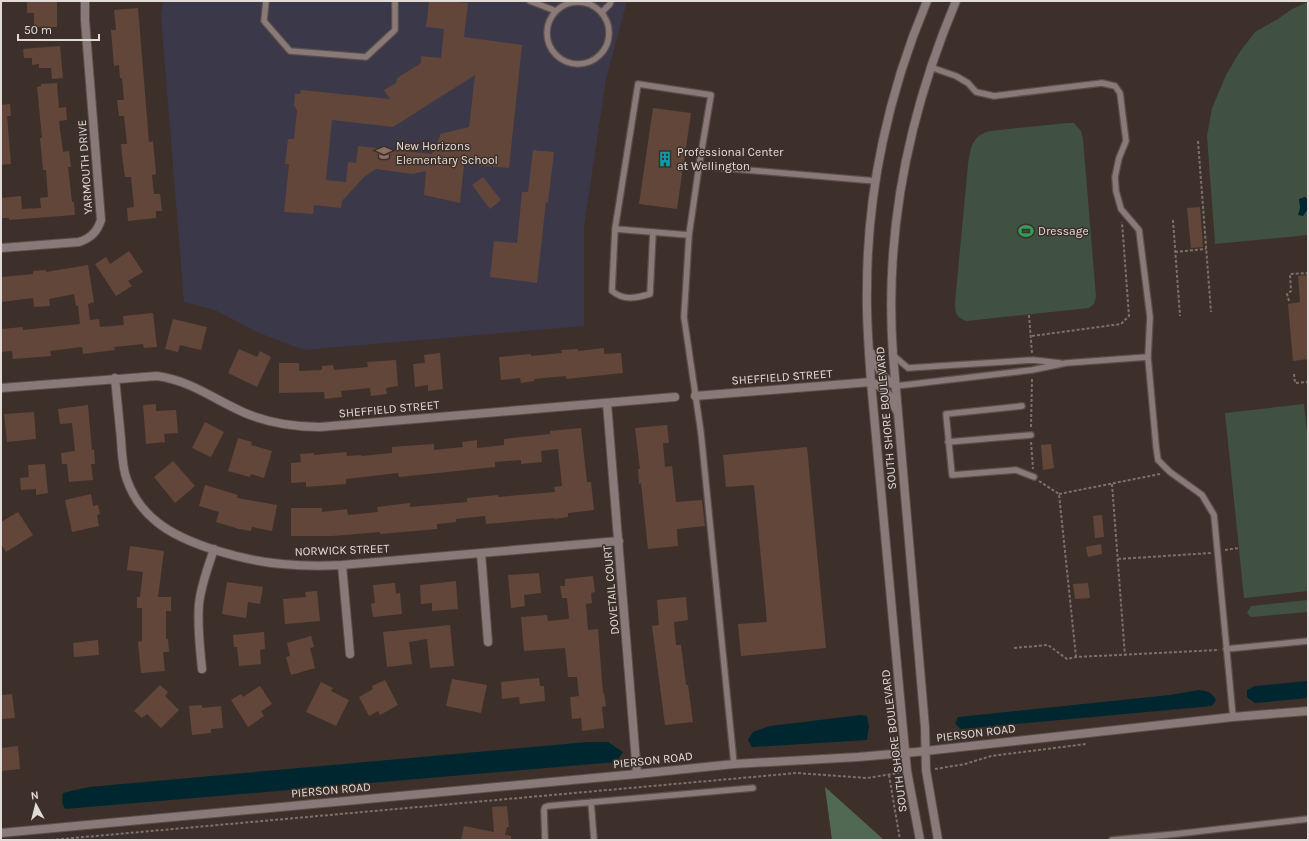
<svg xmlns="http://www.w3.org/2000/svg" width="1309" height="841" font-family="Karla,sans-serif">
<style>
.education{fill:#3b3849}
.green{fill:#405041}
.forest{fill:#516953}
.water{fill:#00262f}
.building{fill:#62463a;fill-rule:evenodd}
.lines{fill:none;stroke-linecap:round;stroke-linejoin:round}
.service-casing{stroke:#5b4f49;stroke-width:8}
.minor-casing{stroke:#5b4f49;stroke-width:10}
.tertiary-casing{stroke:#5b4f49;stroke-width:10}
.path{stroke:#7b706b;stroke-width:2;stroke-dasharray:3 2;stroke-linecap:butt}
.service{stroke:#897978;stroke-width:5.5}
.minor{stroke:#897978;stroke-width:8}
.tertiary{stroke:#897978;stroke-width:8}
.labels{text-anchor:middle;stroke-width:3;stroke-linejoin:round;paint-order:stroke}
.poi-label{font-size:12px;fill:#e3dbd7;stroke:#3d302a;text-anchor:start}
.street-label{font-size:12px;fill:#e3dbd7;stroke:#3d302a}
</style>
<rect width="100%" height="100%" fill="#3d302a"/>
<!-- education -->
<path class="education" d="M163,1H627L606,79L584,227V326L304,350L259,333L215,310L184,302L161,17Z"/>
<!-- green -->
<path class="green" d="M1308,2V235L1215,244L1207,136L1212,108L1226,75L1239,53L1255,32L1278,19L1292,9Z
M1067,123H1074L1081,131L1083,139L1096,297L1094,304L1089,308L966,321C956,317 955,313 955,303L968,164C971,148 971,136 990,131Z
M1304,404L1308,441V591L1244,598L1225,413Z
M1308,600V612L1251,617L1247,613L1251,606Z"/>
<!-- forest -->
<path class="forest" d="M825,787L884,840H832Z"/>
<!-- water -->
<path class="water" d="M1305,197L1308,199V209L1303,216L1298,215L1300,208L1299,199Z
M1308,681V698L1255,703L1247,697V690L1255,686Z
M1199,690C1207,691 1212,692 1216,700L1212,706L961,729L955,724L958,717L1170,695Z
M861,715L867,716L869,726L867,740L752,747L748,740L753,732L770,726Z
M588,742H608L623,752L616,762L65,809L62,802L63,793L89,787Z"/>
<!-- building -->
<path class="building" d="M27,1H57V27H34V13H27Z
M429,1H448L468,3L464,37L522,45L509,168L464,164L460,203L424,195L426,171L412,174L376,169L364,177L342,201L341,208L314,205L313,214L284,212L289,164H285L288,139H294L297,111L294,105L295,94H300L301,90L390,99L384,90L396,83L397,78L421,63V56L441,58L444,29L426,27ZM475,75L469,127L440,134V136L432,154L358,146L356,163L348,162L346,182L326,180L332,120L393,127Z
M138,8L149,142L153,141L156,174L152,175L154,194H160L162,211H156V218L128,221L127,208L134,207L131,177H125L122,155L121,144H127L124,116H119L117,100H124L122,78H120L119,65L114,66L111,30H116L114,10Z
M60,46L63,78L52,79L51,68H39V64L32,65V58H24L23,49Z
M57,83L59,108L66,107L67,120L59,121L63,152L69,151L71,167H68L72,202H74L75,215L9,220V218H1V198L21,196L22,209L41,208L40,198L48,197L46,170H43L40,138H42L37,87L41,86V84Z
M10,104L11,116H7L11,164L1,165V105Z
M653,108L691,113L677,209L639,204Z
M533,150L554,152L548,203L546,202L537,283L490,277L494,241L517,243L522,192H528Z
M483,177L501,200L490,209L472,185Z
M1200,207L1203,247L1191,248L1187,208Z
M129,251L143,272L128,281L132,286L116,296L95,264L106,257L110,264Z
M88,265L94,302L88,304L90,320L99,319L100,327L124,325L123,316L153,313L157,347L144,348L143,344L114,347L115,350L83,354L82,347L50,351L51,356L13,359L12,351L1,352V329L23,327V330L80,324L78,305L76,306L74,294L49,299L50,306L34,307L33,298L1,302V277L33,274V271L46,270V272Z
M1308,275V359L1293,361L1288,304L1300,302L1298,276Z
M173,319L207,327L201,350L180,345L178,352L165,349Z
M604,348V354L621,353L623,373L566,379V376L534,379V381L521,383L520,378L501,380L499,357L531,354V356L562,353L561,350L578,349V351Z
M239,349L257,357L260,351L271,357L257,387L228,373Z
M440,353L443,389L428,391V385L415,387L413,364L425,363L424,355Z
M396,360L398,386L386,388L387,394L371,396L370,388L341,391L342,397L325,399L324,392L279,393V363H299V371L322,370V366L333,365L334,370L368,367L367,362Z
M156,404V411L176,410L178,433L164,434L165,442L146,444L143,405Z
M88,405L92,450L94,449L95,464H91L93,480L69,482L67,464H62L61,453L75,451L72,423L60,424L58,409Z
M34,412L36,439L7,442L4,414Z
M205,422L224,432L211,457L192,448Z
M667,425L669,443H663L665,467L672,466L676,502L702,500L705,526L677,529L678,546L648,549L641,483L639,484L638,469H640L635,428Z
M581,428L587,482H591L594,510L568,513V517L554,519V518L486,524L485,516L456,519V522L437,524V529L380,534V532L332,536H291V508H322V512L347,509L348,515L378,512L377,507L410,503V507L467,502V498L498,495V497L555,492L554,487L562,486L558,449L541,451L542,462L521,464V460L495,462V467L399,477L398,473L346,479V484L306,487V482L291,483V463L301,462L300,454L314,453V455L346,452L347,456L361,455V456L392,453V447L404,446L434,444V450L463,447L462,442L477,440V448L504,445V439L550,434V431Z
M238,438L252,442L251,445L272,451L264,478L251,474L250,477L228,471Z
M1051,444L1054,468L1043,470L1041,445Z
M807,447L826,648L741,656L738,624L767,622L754,485L726,487L723,455Z
M173,461L195,486L175,503L154,477Z
M45,464L48,493L36,495V489L21,490L20,478L29,477L28,465Z
M205,485L238,495L237,498L277,505L272,531L252,527L251,531L239,529L216,522L219,512L199,506Z
M91,494L93,506L98,505L100,514L97,515L99,526L72,532L65,500Z
M18,512L33,535L6,552L1,544V522Z
M1102,515L1104,537L1095,538L1093,516Z
M1101,544L1102,554L1088,557L1086,547Z
M130,546L164,551L158,597H171V611H166V639H168L169,652H163L165,671L141,673L138,642L142,641V608H137V597H140L143,572L127,570Z
M539,573L541,593L524,595L525,606L511,608L508,575Z
M593,576L595,592L591,593L592,603L586,604L588,630L598,629L603,693H604L606,706L602,707L604,728L582,731L581,718L572,719L570,697L579,696L577,677H568L565,648L524,651L521,617L547,615L548,621L569,619L567,598H562L560,586H565V579Z
M456,581L458,609L432,611V603L421,604L420,585Z
M227,582L263,587L260,604L248,602L246,618L222,614Z
M395,583L396,594L400,593L402,614L373,617L371,604L375,603L373,585Z
M1088,583L1090,598L1075,599L1073,584Z
M317,591L320,621L285,624L283,599L306,597L305,592Z
M686,597L688,620L674,622L676,645H681L686,685H688L693,722L665,725L652,626L659,625L657,600Z
M450,625L454,666L430,668L427,639L409,642L412,664L387,667L383,632Z
M264,632L265,649L260,650L261,664L239,666L237,647H234L233,635Z
M311,636L314,647L310,648L315,668L291,675L286,657L290,656L287,643Z
M98,640L99,655L74,657L73,643Z
M539,678L540,686H544L545,701L520,704L519,697L502,699L501,682Z
M452,679L487,685L481,713L446,706Z
M385,680L398,705L380,715L378,711L369,716L359,697L373,689L372,686Z
M321,682L333,688L331,691L349,700L336,726L306,712Z
M160,685L168,692L165,696L179,710L161,728L147,714L142,718L134,711Z
M260,686L272,704L261,711L264,716L248,727L231,700L241,694L243,697Z
M12,694L15,718L1,719V695Z
M202,705V708L221,706L223,728L211,729V733L192,735L189,706Z
M18,746L20,769L1,771V748Z
M507,806L509,827H507L505,835L511,836V840H461L464,826L494,832L492,807Z"/>
<g class="lines">
<!-- service casing -->
<g class="service-casing">
<path id="service" d="M266,1L264,21L290,51L366,57L395,30V1
M530,1L556,11
M547 33a31 31 0 1 1 62 0a31 31 0 1 1-62 0Z
M602,12L610,4L611,1
M930,67L956,76L968,83L976,92L994,96L1102,83L1115,86L1120,93L1126,141L1119,158L1115,177L1116,191L1121,209L1139,230L1150,317L1148,357L1156,446L1158,460L1170,472L1202,495L1214,515L1233,717
M699,166L689,235L615,229L638,84L711,95L699,166L876,181
M615,229L612,291C624,301 636,298 650,294L653,232
M689,235L684,317L701,433L734,764
M893,355L908,368L1033,360L1060,363
M896,386L1032,370L1066,363L1148,357
M1022,406L946,414L952,475L1016,470L1034,477
M948,442L1031,435
M1226,649L1308,641
M591,802L594,840
M545,840L544,810L545,807L548,806L753,788
M1112,840L1176,834L1308,819"/>
</g>
<!-- minor casing -->
<g class="minor-casing">
<path id="minor" d="M1,248L79,242C91,238 97,232 101,220L85,20V1
M115,378C117,398 119,419 121,439C122,453 122,467 127,480C133,497 143,511 157,522C185,545 246,561 282,564C302,566 322,566 342,565L619,541
M1,388L157,376C192,381 213,399 245,413C269,423 294,427 320,427L675,397
M695,396L871,382
M607,403L637,774
M481,553L488,642
M342,565L350,654
M202,669C200,648 197,625 199,604C201,585 208,567 214,549"/>
</g>
<!-- tertiary casing -->
<g class="tertiary-casing">
<path id="tertiary" d="M871,353C878,367 881,378 896,386
M871,382C887,388 889,396 897,411
M1,833L637,774L734,764L858,757L916,752L1233,717L1308,711
M920,840L907,771L902,719L871,382C869,351 866,319 867,288C867,190 889,91 927,1
M938,840L926,770L925,727L893,355C884,231 908,115 956,1"/>
</g>
<!-- path -->
<path class="path" d="M1198,141L1211,312
M1173,220L1180,316
M1175,252L1206,249
M1289,301L1287,294L1291,291L1290,274L1308,273
M1029,315L1032,353
M1032,336L1121,324L1129,316L1122,222
M1294,374L1295,383L1308,382
M1031,427L1032,378
M1031,442L1033,469
M1039,481L1059,494L1076,657
M1112,484L1125,656
M1059,494L1160,474
M1225,550L1239,548
M1118,559L1211,553
M1014,648L1048,645L1067,659L1076,657L1219,650
M935,769L965,764L991,756L1086,744
M889,775L900,840
M51,840L797,773L867,778L899,773"/>
<!-- service -->
<use href="#service" class="service"/>
<!-- minor -->
<use href="#minor" class="minor"/>
<!-- tertiary -->
<use href="#tertiary" class="tertiary"/>
</g>
<!-- icons -->
<defs>
<g id="school-bare" transform="scale(1.2)"><path d="M0-5L7-2L0 1L-7-2ZM-4 1L0 2.5L4 1V4Q0 6-4 4Z" fill="#8d6e63" stroke="#3d302a" stroke-width="2.5" paint-order="stroke"/></g>
<g id="building-bare" transform="scale(1.2)"><path d="M-4-6H4V6H1V3H-1V6H-4ZM-2.5-4.3h1.7v1.8h-1.7ZM.8-4.3h1.7v1.8H.8ZM-2.5-1h1.7V.8h-1.7ZM.8-1h1.7V.8H.8Z" fill="#0f9aa8" stroke="#3d302a" stroke-width="2.5" paint-order="stroke"/></g>
<g id="stadium-bare" transform="scale(1.2)"><path d="M0-5a6.5 5 0 1 0 0 10a6.5 5 0 1 0 0-10ZM-3.5-1.8h7v3.6h-7Z" fill="#2e9e5b" stroke="#3d302a" stroke-width="2.5" paint-order="stroke"/></g>
</defs>
<g fill-rule="evenodd">
<use href="#school-bare" x="384" y="153"/>
<use href="#building-bare" x="665" y="159"/>
<use href="#stadium-bare" x="1026" y="231"/>
</g>
<g class="labels">
<!-- poi labels -->
<g class="poi-label">
<text x="396" y="150">New Horizons<tspan x="396" dy="14">Elementary School</tspan></text>
<text x="677" y="156">Professional Center<tspan x="677" dy="14">at Wellington</tspan></text>
<text x="1038" y="235">Dressage</text>
</g>
<!-- street labels -->
<g class="street-label">
<text transform="translate(85 167) rotate(-94)" y="4">YARMOUTH DRIVE</text>
<text transform="translate(782 377) rotate(-4)" y="4">SHEFFIELD STREET</text>
<text transform="translate(389 409) rotate(-5)" y="4">SHEFFIELD STREET</text>
<text transform="translate(886 418) rotate(-95)" y="4">SOUTH SHORE BOULEVARD</text>
<text transform="translate(342 550) rotate(-2)" y="4">NORWICK STREET</text>
<text transform="translate(611 590) rotate(-95)" y="4">DOVETAIL COURT</text>
<text transform="translate(976 733) rotate(-7)" y="4">PIERSON ROAD</text>
<text transform="translate(894 741) rotate(-97)" y="4">SOUTH SHORE BOULEVARD</text>
<text transform="translate(653 760) rotate(-6)" y="4">PIERSON ROAD</text>
<text transform="translate(331 790) rotate(-5)" y="4">PIERSON ROAD</text>
</g>
</g>
<!-- border -->
<rect width="1309" height="841" fill="none" stroke="#e3dbd7" stroke-width="4"/>
<!-- north arrow -->
<g transform="translate(36 805) rotate(353)" stroke="#3d302a" stroke-width="3" paint-order="stroke">
<path d="M0-3L7 15L0 10L-7 15Z" fill="#e3dbd7"/>
<text y="-6" font-size="11" font-weight="bold" text-anchor="middle" fill="#e3dbd7">N</text>
</g>
<!-- scale -->
<path d="M18 34v6h81v-6" fill="none" stroke="#e3dbd7" stroke-width="2"/>
<text x="24" y="34" font-size="12" fill="#e3dbd7" stroke="#3d302a" stroke-width="3" paint-order="stroke">50 m</text>
</svg>
